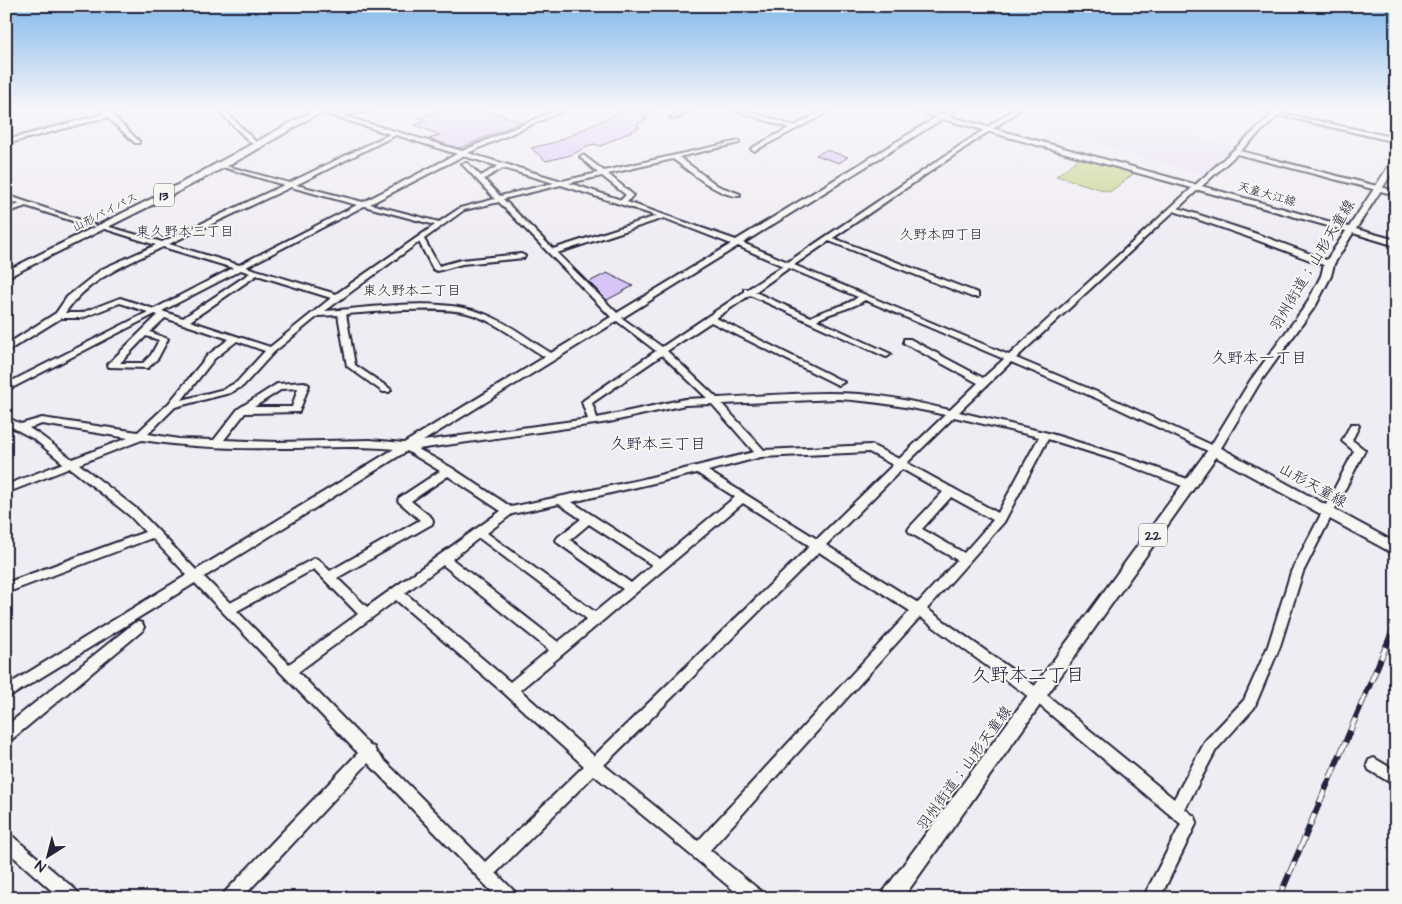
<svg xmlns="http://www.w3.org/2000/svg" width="1402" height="904" font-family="'Architects Daughter','Klee One',sans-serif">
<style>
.built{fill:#e8e0f4}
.green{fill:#c7d286;stroke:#747a60}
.building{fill:#d7c5f7;stroke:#22223b}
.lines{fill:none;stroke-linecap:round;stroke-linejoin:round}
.minor-casing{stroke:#22223b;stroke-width:4}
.major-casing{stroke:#22223b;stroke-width:4}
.highway-casing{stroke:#22223b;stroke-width:4}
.minor{fill:#f6f6f2;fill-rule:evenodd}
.major{fill:#f6f6f2;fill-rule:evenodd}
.highway{fill:#f6f6f2;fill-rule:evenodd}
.rail-casing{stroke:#22223b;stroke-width:6}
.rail{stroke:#f6f6f2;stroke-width:4.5;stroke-dasharray:13;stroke-linecap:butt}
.labels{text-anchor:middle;stroke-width:4;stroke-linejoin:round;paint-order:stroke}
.far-street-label{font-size:12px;fill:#22223b;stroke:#f6f6f2}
.shield{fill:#f6f6f2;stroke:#626272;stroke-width:1}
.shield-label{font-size:14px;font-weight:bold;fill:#22223b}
.far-neighbourhood-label{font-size:14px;fill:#22223b;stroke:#f6f6f2}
.street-label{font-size:15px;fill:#22223b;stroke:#f6f6f2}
.neighbourhood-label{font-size:16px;fill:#22223b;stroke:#f6f6f2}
.near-neighbourhood-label{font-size:19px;fill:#22223b;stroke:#f6f6f2}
</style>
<rect width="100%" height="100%" fill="#f0ecf3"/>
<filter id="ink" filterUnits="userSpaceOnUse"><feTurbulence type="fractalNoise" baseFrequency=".02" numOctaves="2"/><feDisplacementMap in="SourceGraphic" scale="10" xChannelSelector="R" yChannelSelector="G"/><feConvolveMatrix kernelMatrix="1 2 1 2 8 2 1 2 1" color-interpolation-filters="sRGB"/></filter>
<g filter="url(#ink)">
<!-- built -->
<path class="built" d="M6,110H100L104,114L6,140Z
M1019,110H1185L1191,112L1171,130L1238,147L1207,175L1095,144L1100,139L1080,133L1074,137L1008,118Z"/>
<!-- green -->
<path class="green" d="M1082,156L1137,171L1110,192L1056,176Z"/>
<!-- building -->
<path class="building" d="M441,110H486L521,122L463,147L457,148L429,139L440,135L415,125L427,121L419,118Z
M625,110H657L642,118L648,119L636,125L640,127L601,146L593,144L571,155L546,161L531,148L556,142Z
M826,150L848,157L839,163L816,155Z
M607,273L633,286L607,300L589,282Z"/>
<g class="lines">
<!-- minor casing -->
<g class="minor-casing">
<path id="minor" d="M105,110L109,113L119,110H129L112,115L139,141V143H135L107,117L6,144V140L104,114L102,112Z
M218,110H224L255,141V143H251Z
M314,110C322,110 331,114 338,114C350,113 361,110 374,110L343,116L462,151L556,110H564L468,153L562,181L598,173L581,158L580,157L583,155L604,171L739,141V143L679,157L718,186L740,194V196C718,197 690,171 673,159L608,174L632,194L633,195L627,202L736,240L937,117L914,110H924L944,116V118L743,243L788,262L1013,110H1020L833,238L978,293V297H972L829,241L794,265L1009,355L1273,114L1260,110H1284L1281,113L1396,138V142L1279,115L1240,151L1396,191V195L1237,154L1178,208L1257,234L1332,262V266H1326L1251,238L1174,211L1016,358L1104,395L1218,448L1219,450L1218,452H1210L1098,399L1011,362L959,412L1048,433L1120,455L1193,481L1194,484L1193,487H1185L1112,459L1048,439L1004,522L927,609L1042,691L1174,799L1206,740L1244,700L1268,646L1291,572L1354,451L1342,441L1351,424H1357L1359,426L1352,440L1365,450L1303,572L1280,646L1254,708L1216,750L1185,809L1195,817L1197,822L1160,898H1143L1181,824L1032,699L920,617L710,850L762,892L764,898H743L594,775L496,873L515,892L517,898H498L368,763L242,898H223L225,892L358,753L195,583L6,699V686L187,575L152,538L6,593V583L145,532L130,516L70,468L6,493V485L63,463L34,439L6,424V417L21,424L42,418L138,432L169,403L208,355L229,339L165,318L150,332L168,339L158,358L148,368L109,367L108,365L109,363L158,315L155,314L6,391V384L148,312L120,303L82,318H61L6,352V345L56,313L67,297L102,269L156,245L102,228V226H106L162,242L284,185L219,166V164L289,183L390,134ZM396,135L457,154L363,202L296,185ZM463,156L498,166L481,176L467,163L462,164L495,199L460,208L439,222L370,204ZM503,168L554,183L500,196L484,179ZM602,176L626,195L621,200L569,183ZM561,185L657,216L553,249L503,199ZM291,187L357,205L239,265L169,244ZM499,202L611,317L551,353C529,340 509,323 485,314C437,296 374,308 325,311L419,242L433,269L437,271L462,264L524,258L525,256L521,254L461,260L439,266L424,239L464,210ZM364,206L435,225L336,294L246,267ZM664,218L731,244L617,313L557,253ZM738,246L783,266L748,289H744V292L662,347L622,318ZM163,247L233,268L154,309L120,298L81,313H65C88,279 127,264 163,247ZM789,268L858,297C844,308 826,308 811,317L755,292ZM241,270L250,273L183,318L162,311ZM257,275L331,298L270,347L190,321ZM750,295L884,356L887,357L891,354L817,320C832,311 850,310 865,300L1004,359L983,378L910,339H904V343L978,383L950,410C920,403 890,396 859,394C812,391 764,396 717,398L667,351L711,322L836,384L839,385L844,382L716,318ZM402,310C423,310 446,308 467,313C496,321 520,342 545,357L404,443L370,440L278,442L224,440L245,413L299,412L309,385L304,382L277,384L238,409L214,440L179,439L148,434L175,407L230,393L243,386L274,352L318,316L338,315L347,366L383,392H389L391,390L389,388L355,365L346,314ZM617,321L656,351L584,400L582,402L588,419L423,441ZM146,336L159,340L151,355L143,363H120ZM237,341L265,351L237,382L224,389L182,400L214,359ZM662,355L707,398L685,399L597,418L592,403ZM298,388L292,407H254L282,389ZM838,399C874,401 909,407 945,415L899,459L871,445L764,450L722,404ZM712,404L754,452L639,480L511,507L452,468L418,449L609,422L685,405ZM954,417L1039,437L998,513L907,463ZM42,424L128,438L72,459L40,435L29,428ZM142,440C187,447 233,449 279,448C318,448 356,445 394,449L196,570L138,510L79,464ZM407,451L440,471L399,498L398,501L420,520L330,571L319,560L315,558L230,603L204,577ZM869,452L893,465L817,539L708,471L761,457ZM902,469L943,492L910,527L908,530L910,533L957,560L918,603L826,545ZM697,473L735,497L660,559L572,502ZM448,476L501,511L367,607L337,578L432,524L433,521L432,518L411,501ZM951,497L993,520L964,553L922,529ZM743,503L810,546L594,756L520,690ZM559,504L581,519L558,537L556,540L558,543L623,589L595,612L487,533L512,514ZM589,524L652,565L631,583L570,540ZM479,538L587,619L558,642L452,559ZM819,552L910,611L698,841L604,765ZM443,565L549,650L510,682L405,593ZM314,569L358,614L289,664L237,611ZM396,600L505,694L584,766L485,862L376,752L374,747L370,746L298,672Z
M683,110H691L675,119L670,118Z
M735,110H744L794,126L824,110H832L754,151L751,149L752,148L789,128Z
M6,195L95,225L96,226L91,227L26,206L6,213V209L20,204L6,199Z
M138,622L142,623L144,627L142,631L11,740L6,741V726L134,623Z
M1374,758L1396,771V786L1369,770L1367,765L1369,760Z
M6,833L11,835L78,892L80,898H60L6,850Z"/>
</g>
<!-- major casing -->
<g class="major-casing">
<path id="major" d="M948,110H956L948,116L1349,227L1392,161L1396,159V167L1356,229L1396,240V246L1353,233L1334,264L1331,276L1316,305L1259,384L1221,448L1396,543V555L1216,457L903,898H881L884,891L1210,447L1250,381L1306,305L1321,276L1324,264L1346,231L940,118V116Z"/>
</g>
<!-- highway casing -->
<g class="highway-casing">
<path id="highway" d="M314,110H324L246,156L168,197L6,278V271L161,194Z"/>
</g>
<!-- minor -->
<use href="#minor" class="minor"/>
<!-- major -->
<use href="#major" class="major"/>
<!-- highway -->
<use href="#highway" class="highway"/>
<!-- rail casing -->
<g class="rail-casing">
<path id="rail" d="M1279,898L1396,623"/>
</g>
<!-- rail -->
<use href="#rail" class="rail"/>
</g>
</g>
<!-- sky -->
<linearGradient id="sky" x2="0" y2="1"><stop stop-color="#84baea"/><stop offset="0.46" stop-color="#f8f6fa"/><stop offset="1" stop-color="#f8f6fa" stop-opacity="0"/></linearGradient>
<rect width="1402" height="237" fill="url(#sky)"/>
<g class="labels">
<!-- far-street labels -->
<g class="far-street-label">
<text transform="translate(1267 194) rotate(16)" y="4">天童大江線</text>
<text transform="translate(105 212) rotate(-27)" y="4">山形バイパス</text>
</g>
<!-- shield labels -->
<g class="shield">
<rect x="154" y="183.5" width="20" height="23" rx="4"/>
<rect x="1139" y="523.5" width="28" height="23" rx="4"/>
</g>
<g class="shield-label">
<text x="164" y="200">13</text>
<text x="1153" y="540">22</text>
</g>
<!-- far-neighbourhood labels -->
<g class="far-neighbourhood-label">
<text x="185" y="236">東久野本三丁目</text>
<text x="941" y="239">久野本四丁目</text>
<text x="412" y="295">東久野本二丁目</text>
</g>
<!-- street labels -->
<g class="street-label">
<text transform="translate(1312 265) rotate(-59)" y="5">羽州街道；山形天童線</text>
<text transform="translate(1313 485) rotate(29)" y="5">山形天童線</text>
<text transform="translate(964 768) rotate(-54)" y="5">羽州街道；山形天童線</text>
</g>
<!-- neighbourhood labels -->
<g class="neighbourhood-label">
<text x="1259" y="363">久野本一丁目</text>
<text x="658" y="449">久野本三丁目</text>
</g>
<!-- near-neighbourhood labels -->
<g class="near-neighbourhood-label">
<text x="1028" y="681">久野本二丁目</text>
</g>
</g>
<!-- margin -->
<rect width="1402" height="904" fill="none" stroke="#f6f6f2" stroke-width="25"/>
<rect x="12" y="12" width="1377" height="879" fill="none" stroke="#22223b" stroke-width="2" filter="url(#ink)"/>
<!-- north arrow -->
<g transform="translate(48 856) rotate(216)" stroke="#f6f6f2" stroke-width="4" paint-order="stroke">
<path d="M0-4L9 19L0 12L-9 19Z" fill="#22223b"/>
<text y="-8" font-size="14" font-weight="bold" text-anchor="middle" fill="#22223b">N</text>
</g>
</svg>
